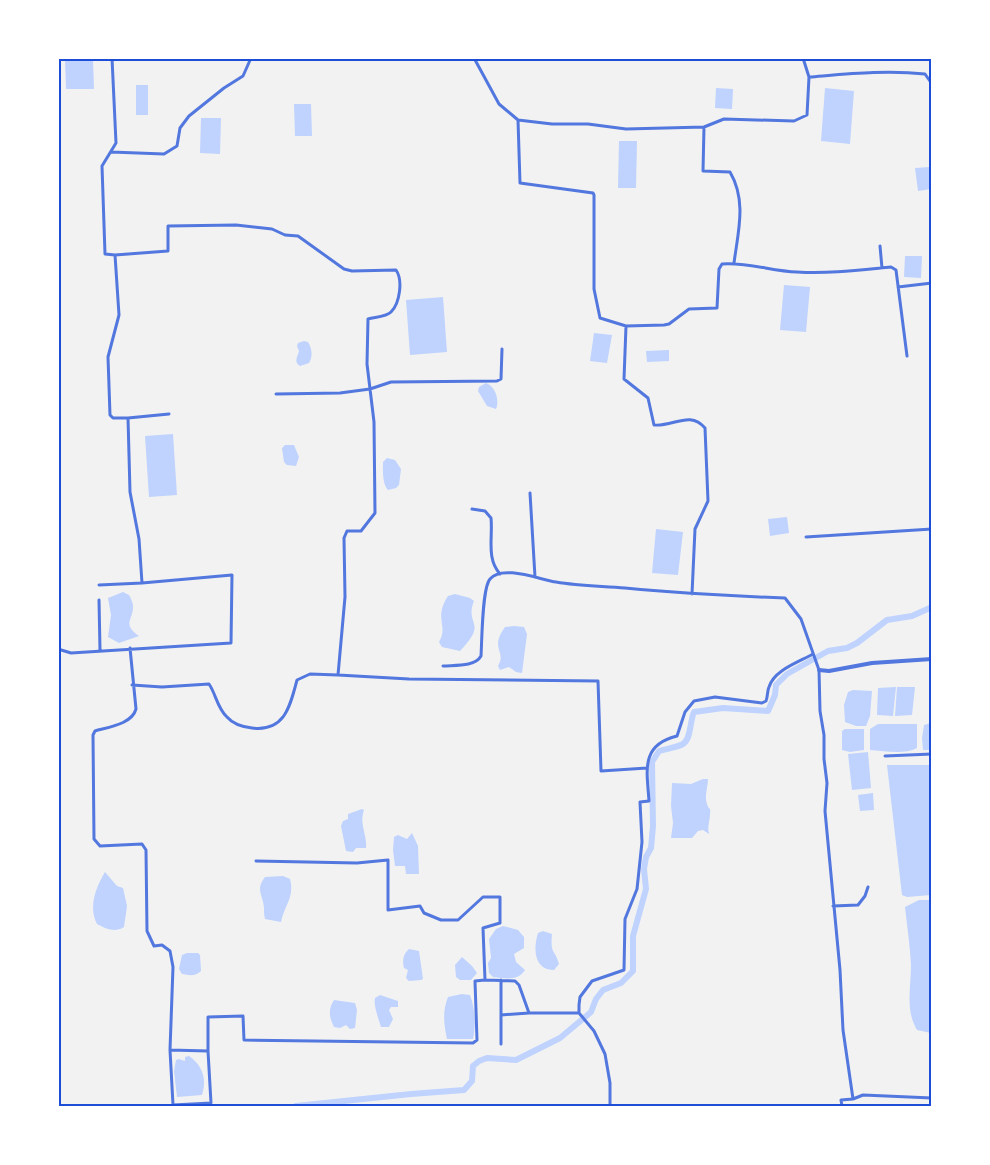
<svg xmlns="http://www.w3.org/2000/svg" width="990" height="1165" font-family="Bitter,serif">
<style>
.water{fill:#bfd3fe}
.lines{fill:none;stroke-linecap:round;stroke-linejoin:round}
.canal{stroke:#bfd3fe;stroke-width:6}
.minor{stroke:#5277de;stroke-width:3}
.tertiary{stroke:#5277de;stroke-width:4}
.neatline{fill:none;stroke:#1d4ed8;stroke-width:2}
</style>
<rect width="100%" height="100%" fill="#f2f2f2"/>
<!-- water -->
<path class="water" d="M65,59H93L94,89H66Z
M136,85H148V115H136Z
M716,88L733,89L732,109L715,108Z
M825,88L854,91L850,144L821,141Z
M294,104H311L312,136H295Z
M201,118H221L220,154L200,153Z
M619,141H637L636,188H618Z
M930,167L931,189L918,191L915,168Z
M905,256H922L921,278L904,277Z
M784,285L810,287L806,332L780,330Z
M443,297L447,352L410,355L406,300Z
M594,333L612,335L607,363L590,361Z
M304,341L308,342C312,348 313,357 309,363L300,366C293,362 298,356 299,351L297,346L298,343Z
M669,350V361L647,362L646,351Z
M486,383C495,386 500,400 496,409L487,406L478,391L479,387Z
M173,434L177,495L149,497L145,436Z
M285,445H294L299,457L296,466L287,465L284,462L282,448Z
M387,458L395,460L401,469L399,485L396,488L388,490C382,483 383,471 383,462Z
M787,517L789,533L770,536L768,519Z
M656,529L683,532L678,575L652,573Z
M123,592L129,595C131,598 132,601 133,605C134,620 121,623 139,636L119,643L108,637L111,615L108,598Z
M455,594L470,598L474,601C464,626 489,621 460,651L442,647L439,642C449,625 433,619 448,596Z
M514,626L524,627L527,634L522,673L516,672L509,667L500,670L498,666C507,651 489,649 505,627Z
M896,687L893,716L877,715L878,688Z
M897,687H915L912,715L895,716Z
M853,690L872,691L870,716L866,726H856L845,722L844,705L848,692Z
M931,723V750H923L922,738L924,725Z
M878,724H917V748C904,755 885,751 870,750V729Z
M845,729H864V750L850,752L842,750V731Z
M868,752L871,788L852,790L848,754Z
M887,765H931V895L907,897L902,895Z
M703,779H708C708,787 704,796 707,804C709,811 711,806 710,814C710,821 707,826 709,834L703,830L698,831L692,838H671L673,823L671,806L672,783L691,784Z
M873,793L874,810L860,811L858,795Z
M362,809L364,810C359,824 367,834 366,848H356L353,852L346,851L341,826L343,821L348,819V814Z
M412,833L418,846L419,874H406L405,866H395L393,850L394,837L398,835L407,839Z
M105,872L117,886L123,888L127,906L124,927C115,933 106,929 97,924C88,907 96,887 105,872Z
M283,876L290,879C295,897 284,906 281,922L265,919C264,915 264,912 264,908C263,895 255,890 265,877Z
M919,900H931V1033L917,1030C905,1010 911,987 911,965C910,945 907,926 905,907Z
M503,926L518,930L524,937V948L514,954L516,962L525,970C517,982 505,978 493,977L489,973L488,963L491,958L489,939L496,929Z
M543,931L552,934C550,955 555,949 559,964L554,970C534,970 533,949 538,933Z
M409,949L419,951L423,979L421,980L409,981L406,978L408,970L404,968C402,961 403,954 409,949Z
M187,953H198L200,955L201,971C195,977 189,975 182,974L179,969L182,955Z
M462,957L472,966L477,973L471,980H460L456,977L455,965Z
M462,994L470,995C475,1008 476,1026 473,1039H447C444,1024 442,1012 448,997Z
M380,995L398,1001V1007H391L389,1010L393,1019L389,1027H381C379,1020 373,1005 375,998Z
M334,1000L355,1003L357,1010L355,1028L350,1029L346,1025L340,1028L334,1027C329,1017 328,1009 334,1000Z
M189,1056C203,1066 207,1079 202,1095L177,1097L174,1071L176,1060L179,1059L185,1061V1057Z"/>
<g class="lines">
<!-- canal -->
<path class="canal" d="M296,1106L411,1094L464,1090L472,1081L473,1066L479,1061L487,1058L516,1060L560,1038L591,1012L596,999L603,990L621,983L633,971V936L646,889L644,869L646,857L651,848L653,826L652,762L659,751C665,749 679,747 683,744C691,740 690,720 694,712L723,708L768,711L775,695L776,685L787,674L828,651L847,648L857,643L887,620L912,616L932,607"/>
<!-- minor -->
<path class="minor" d="M112,58L116,143L102,166L105,254L115,255
M474,58L499,104L518,120L552,124H588L626,129L704,127L724,119L794,121L807,115L809,77L803,58
M809,77C848,74 886,70 925,74L932,84
M518,120L520,183L593,193L594,195V289L600,318L626,326L664,325L669,324L689,309L717,308L719,269L722,264C747,262 772,271 797,272C828,274 860,270 891,267L896,270L907,356
M704,127L703,171L730,172C747,201 738,232 734,263
M111,152L164,154L177,146L180,128L189,116L224,88L243,76L251,58
M880,246L882,268
M898,287L932,283
M626,326L624,379L648,398L654,425C673,427 690,410 705,428L708,501L695,529L692,594
M276,394L340,393L370,389L391,382L497,381L501,379L502,349
M128,418L169,414
M530,493L535,577
M472,509L485,511L491,518C493,538 486,558 500,574
M806,537L932,529
M99,585L142,583L139,539L130,492L128,418H113L110,415L108,357L119,315L115,255L168,251V226L236,225L272,229L285,235L298,236L344,269L352,271L396,270C403,280 400,303 391,312C386,317 375,317 368,319L367,364L374,422L375,513L361,531H347L344,538L345,597L338,675L409,679L598,681L601,771L647,768
M99,600L100,650
M130,648L136,709C132,724 109,727 95,731L93,735L94,839L100,846L142,844L146,850L147,931L154,946L162,945L170,951L173,967L170,1050L173,1105
M58,649L71,653L231,643L232,575L142,583
M443,666C455,665 475,667 481,656C482,641 482,588 490,579C502,564 541,580 556,582C579,586 602,586 625,588C678,593 732,596 785,598L801,619L819,670L820,711L824,735V759L827,783L825,811L840,970L843,1030L853,1099L841,1100L842,1106
M132,685L162,687L209,684C216,694 217,708 227,717C233,724 243,727 252,728C285,732 290,706 297,680L310,674L338,675
M885,756L932,754
M256,861L357,863L388,860V910L420,906L424,913L441,920H458L483,897H500V923L483,928L485,980L515,981L519,985L529,1013H579
M833,906L858,905L865,896L868,887
M501,980V1044
M501,1015L529,1013
M170,1050L208,1051L211,1103L173,1105
M208,1051V1017L243,1016L244,1040L473,1043L477,1040L475,981L485,980
M853,1099L863,1095L932,1098
M610,1106V1083L605,1054L594,1031L579,1013V1005L580,997L592,981L624,970L625,919L637,889L642,842L640,802L649,801C647,771 640,745 677,736L685,712L694,701L715,697L762,703L766,701C768,696 767,691 769,687C774,670 799,662 813,654"/>
<!-- tertiary -->
<path class="tertiary" d="M819,670L829,671L872,663L932,659"/>
</g>
<!-- border -->
<rect width="990" height="1165" fill="none" stroke="#ffffff" stroke-width="120"/>
<rect x="60" y="60" width="870" height="1045" class="neatline"/>
</svg>
